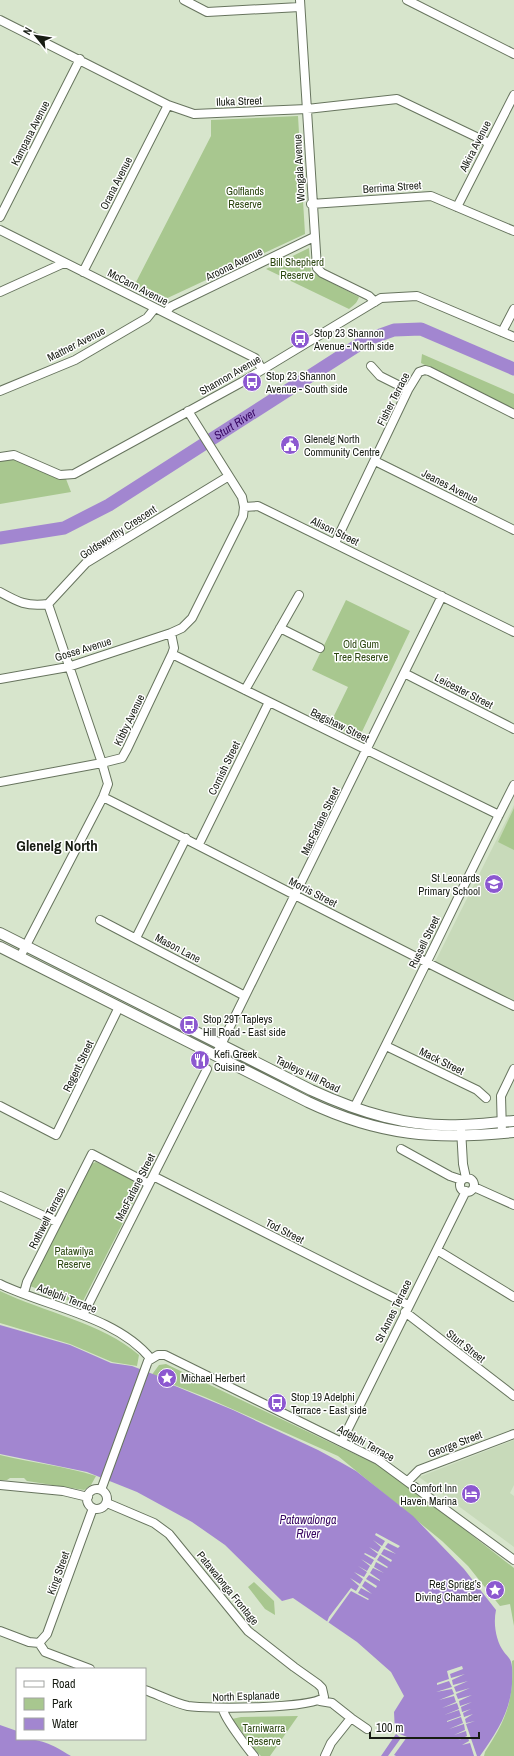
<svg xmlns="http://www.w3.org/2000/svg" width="514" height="1756" font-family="'Archivo Narrow',sans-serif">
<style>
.built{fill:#c8daba}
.green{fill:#a8c78f}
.water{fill:#a286d0}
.pier{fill:#d7e5cc}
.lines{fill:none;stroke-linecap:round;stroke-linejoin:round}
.river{stroke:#a286d0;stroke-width:13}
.minor-casing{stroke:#67745e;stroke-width:10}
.major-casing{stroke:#67745e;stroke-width:12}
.minor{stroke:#fff;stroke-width:8}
.major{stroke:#fff;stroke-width:10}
.labels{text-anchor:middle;stroke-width:3;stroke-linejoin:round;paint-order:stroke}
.street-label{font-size:11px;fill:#171c13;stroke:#fff}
.park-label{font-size:11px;fill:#2d4711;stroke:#fff}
.poi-label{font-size:11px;fill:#171c13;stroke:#fff;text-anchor:start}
.water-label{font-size:12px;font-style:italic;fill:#370662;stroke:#fff}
.district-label{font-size:15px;font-weight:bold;fill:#171c13;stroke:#fff}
</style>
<rect width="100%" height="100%" fill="#d7e5cc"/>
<!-- built -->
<path class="built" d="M514,805V1001L435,962Z
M514,1440V1485L510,1493L514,1496V1547L419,1477Z"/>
<!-- green -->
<path class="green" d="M298,116L305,234L159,302L133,288L211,136V120Z
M309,248L311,272L359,297C357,303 354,305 349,309L266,269Z
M422,354L514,394V410L421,363Z
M7,459C28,460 45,477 66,479L71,492L0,504V461Z
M346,600L410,631L359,738L330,724L348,687L312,670Z
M514,808V850L498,842Z
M96,1162L139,1183L140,1189L83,1301L77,1304L30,1286V1283L91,1164Z
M0,1291C43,1312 103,1323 139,1355L137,1366L112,1362L70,1344L0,1323Z
M166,1364L388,1470L514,1568V1626L510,1604L500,1606L468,1566L442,1541L338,1456L205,1397L151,1376L159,1365Z
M0,1455C32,1463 65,1466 96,1476L91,1485L84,1490L27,1481L24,1478H10L7,1480H0Z
M254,1582L274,1601L275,1615L265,1609L248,1587Z
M514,1660V1756H484L485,1752C506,1720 514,1701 512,1661Z
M298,1716L270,1756H261C249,1745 243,1731 232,1719L241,1717Z"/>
<!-- water -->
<path class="water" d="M0,1325L70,1345L111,1363L132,1366L158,1376L163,1381L233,1410L318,1450L342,1463L356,1471L413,1516L464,1569L496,1610C493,1624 496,1641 504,1652C506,1655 510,1658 511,1662C513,1668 512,1677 512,1684C510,1713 496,1733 480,1756H396L394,1755L407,1737L395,1732L394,1712L404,1696L391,1672L357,1642L293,1598L282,1601L225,1545L192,1522L137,1492L87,1472L0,1454Z
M0,1725L17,1731V1739C43,1739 49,1743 71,1756H0Z
M396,1734L401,1738L388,1756H381Z"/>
<!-- pier -->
<path class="pier" d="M376,1533L400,1546L398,1548L388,1543L385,1547L396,1554L384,1549L381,1554L392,1560L391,1562L380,1555L377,1560L388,1567L387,1568L376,1562L374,1567L384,1573L373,1568L370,1573L380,1580V1581L369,1575L366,1579L377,1586L376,1588L365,1581L362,1586L372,1594L361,1588L358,1593L369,1599L368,1600L351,1591L328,1623L327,1622L329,1617L351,1588L356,1591L359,1586L350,1578L360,1584L363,1579L354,1572L364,1577L367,1572L358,1566L367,1571L370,1566L361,1559L371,1565L374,1560L364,1554L365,1553L375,1558L378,1554L369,1547L378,1552L381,1547L373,1540L382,1546L385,1541L375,1535Z
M462,1666L463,1669L450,1674L451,1678L465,1674L452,1680L453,1685L468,1681L454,1687L456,1692L470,1688L456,1694L458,1699L472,1695L459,1701L460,1706L472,1702L461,1707L462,1712L471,1709L463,1713L464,1717L473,1714L465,1719L466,1723L475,1721L466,1724L477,1756H474L470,1743L462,1745L469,1741L468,1737L458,1740L467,1736L466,1731L454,1735L465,1730L464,1724L449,1729L463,1723L461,1717L447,1722V1721L461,1716L459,1710L444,1715L459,1709L457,1703L442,1708L456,1702L454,1696L439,1700L454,1694L452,1689L436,1692L452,1687L449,1681L437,1685V1683L449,1679L447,1671Z"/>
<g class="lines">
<!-- river -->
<path class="river" id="s1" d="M0,538L64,528L109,505L366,340L394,330L421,329L514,369"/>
<!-- minor casing -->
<g class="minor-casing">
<path id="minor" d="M184,0L207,12L300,7
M300,0L317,268L322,273L369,296L375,302
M407,0L514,54
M0,20L168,105L194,114L307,109L397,99L489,143
M311,204L431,196L514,231
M457,207L514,95
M0,217L80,59
M0,230L255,358L262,369
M83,272L168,105
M0,292L64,263
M166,313L170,307L314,237
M502,332L514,309
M371,366L380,376L408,390
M0,391L75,360L147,318L155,308
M0,457L14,455L60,475L74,474L242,382L381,298L417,296L514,337
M375,461L514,530
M244,507L258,506L514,632
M335,543L408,390L419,372L425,370L429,371L514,414
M0,592C18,602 27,607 48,604
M48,604L86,563L229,476
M280,628L320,648
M172,654L499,815
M404,673L514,729
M0,679L68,667L171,633
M245,690L299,595
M0,782L102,763L48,604
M103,797C240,866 376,938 514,1006
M199,844L269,702
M100,920L245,996
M136,938L186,838
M20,957L103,797L108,784L102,763L122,758L127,749L172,654L174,648L171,633L182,628L192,618L243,516L244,507L242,497L188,411
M386,1046L477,1090L486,1098
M216,1055L442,596
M0,1106L56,1135L119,1007
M354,1108C409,1001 460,892 514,785
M461,1129L463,1164L466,1178
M502,1133L501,1096L514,1069
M401,1149L450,1176L462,1180
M153,1176L408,1305
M460 1185a7 7 0 1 1 14 0a7 7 0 1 1-14 0Z
M474,1187L514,1205
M0,1196L57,1222
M437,1250L514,1297
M0,1284C47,1307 116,1316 151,1359
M24,1293L27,1282L92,1154L149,1184
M405,1312L514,1396
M83,1315L207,1069
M342,1441L466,1191
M408,1481L419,1470L514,1434
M0,1485L63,1491L88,1497
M87 1499a10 10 0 1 1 20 0a10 10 0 1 1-20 0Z
M101,1490L148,1361L158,1355H165L378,1460L514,1560
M107,1503L154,1523L169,1534L248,1631L294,1667L318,1684L322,1688L324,1697C312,1709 208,1709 188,1706C174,1703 159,1695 145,1690
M0,1631L29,1642L39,1643
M39,1643L47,1634L93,1508
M39,1643L45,1652L90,1669
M320,1701L332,1703L351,1718L331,1743L325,1756
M223,1709C223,1716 248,1749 254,1756
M351,1718L367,1729"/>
</g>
<!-- major casing -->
<g class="major-casing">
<path id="major" d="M0,933L311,1090C359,1112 409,1128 462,1125C479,1125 497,1122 514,1121
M0,947L308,1102C380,1136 436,1140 514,1132"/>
</g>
<!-- minor -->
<use href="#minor" class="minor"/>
<!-- major -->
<use href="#major" class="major"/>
</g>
<!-- icons -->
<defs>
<g id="bus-disc" transform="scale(1)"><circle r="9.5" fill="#8c58d0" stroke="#fff"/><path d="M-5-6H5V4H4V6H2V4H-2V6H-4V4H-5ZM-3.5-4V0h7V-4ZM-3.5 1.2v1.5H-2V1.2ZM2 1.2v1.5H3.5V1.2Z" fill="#fff"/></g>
<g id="civic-disc" transform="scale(1)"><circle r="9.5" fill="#8c58d0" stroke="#fff"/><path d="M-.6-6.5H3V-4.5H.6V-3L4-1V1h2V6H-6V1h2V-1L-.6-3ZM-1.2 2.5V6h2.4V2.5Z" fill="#fff"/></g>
<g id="school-disc" transform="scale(1)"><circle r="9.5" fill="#8c58d0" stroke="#fff"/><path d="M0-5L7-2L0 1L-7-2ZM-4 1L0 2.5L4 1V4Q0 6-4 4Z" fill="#fff"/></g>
<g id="restaurant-disc" transform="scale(1)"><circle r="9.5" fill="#8c58d0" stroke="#fff"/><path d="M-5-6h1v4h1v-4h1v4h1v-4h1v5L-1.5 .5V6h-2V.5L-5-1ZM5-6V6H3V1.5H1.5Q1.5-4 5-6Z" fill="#fff"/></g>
<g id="sight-disc" transform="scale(1)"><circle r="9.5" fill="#8c58d0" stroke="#fff"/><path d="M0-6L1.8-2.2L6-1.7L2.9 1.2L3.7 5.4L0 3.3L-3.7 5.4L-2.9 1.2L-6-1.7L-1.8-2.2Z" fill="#fff"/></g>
<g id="hotel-disc" transform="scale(1)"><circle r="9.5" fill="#8c58d0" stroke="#fff"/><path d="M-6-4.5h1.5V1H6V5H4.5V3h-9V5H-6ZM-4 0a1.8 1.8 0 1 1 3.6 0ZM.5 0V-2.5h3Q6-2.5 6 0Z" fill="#fff"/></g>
</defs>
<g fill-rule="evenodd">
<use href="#bus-disc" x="300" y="339"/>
<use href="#bus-disc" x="252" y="382"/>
<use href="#civic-disc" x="290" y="445"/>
<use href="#school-disc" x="494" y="884"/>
<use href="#bus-disc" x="189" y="1025"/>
<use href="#restaurant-disc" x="200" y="1060"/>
<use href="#sight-disc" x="167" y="1378"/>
<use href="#bus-disc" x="277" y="1403"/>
<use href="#hotel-disc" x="471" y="1494"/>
<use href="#sight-disc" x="495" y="1590"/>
</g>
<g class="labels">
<!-- street labels -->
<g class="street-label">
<text transform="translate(239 101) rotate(-2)" y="4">Iluka Street</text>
<text transform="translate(30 133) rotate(-63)" y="4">Kampana Avenue</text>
<text transform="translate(475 146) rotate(-63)" y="4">Alkira Avenue</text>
<text transform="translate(299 168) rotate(-93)" y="4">Wongala Avenue</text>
<text transform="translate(116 183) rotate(-63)" y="4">Orana Avenue</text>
<text transform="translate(392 187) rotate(-4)" y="4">Berrima Street</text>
<text transform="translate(234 264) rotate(-26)" y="4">Aroona Avenue</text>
<text transform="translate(138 287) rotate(27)" y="4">McCann Avenue</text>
<text transform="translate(76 344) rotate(-27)" y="4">Mattner Avenue</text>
<text transform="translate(230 375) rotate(-30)" y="4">Shannon Avenue</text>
<text transform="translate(393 399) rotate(-63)" y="4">Fisher Terrace</text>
<text transform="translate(450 486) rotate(27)" y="4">Jeanes Avenue</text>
<text transform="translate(335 531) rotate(26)" y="4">Alison Street</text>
<text transform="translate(118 532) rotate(-33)" y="4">Goldsworthy Crescent</text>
<text transform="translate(83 649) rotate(-17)" y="4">Gosse Avenue</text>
<text transform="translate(464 691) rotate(27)" y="4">Leicester Street</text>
<text transform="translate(129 720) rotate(-64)" y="4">Kibby Avenue</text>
<text transform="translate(340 725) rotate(26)" y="4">Bagshaw Street</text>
<text transform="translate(224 768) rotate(-64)" y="4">Cornish Street</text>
<text transform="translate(320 821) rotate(-64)" y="4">MacFarlane Street</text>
<text transform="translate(313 892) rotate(27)" y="4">Morris Street</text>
<text transform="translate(424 942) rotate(-64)" y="4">Russell Street</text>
<text transform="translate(178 948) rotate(28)" y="4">Mason Lane</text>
<text transform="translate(442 1061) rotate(26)" y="4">Mack Street</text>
<text transform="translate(78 1066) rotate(-64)" y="4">Regent Street</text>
<text transform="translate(308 1074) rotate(26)" y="4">Tapleys Hill Road</text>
<text transform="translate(135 1187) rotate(-63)" y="4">MacFarlane Street</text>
<text transform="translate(47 1218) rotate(-63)" y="4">Rothwell Terrace</text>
<text transform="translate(285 1231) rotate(27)" y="4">Tod Street</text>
<text transform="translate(67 1298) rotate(21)" y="4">Adelphi Terrace</text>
<text transform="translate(393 1311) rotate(-64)" y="4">St Annes Terrace</text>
<text transform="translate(466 1346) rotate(38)" y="4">Sturt Street</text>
<text transform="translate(366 1443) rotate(29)" y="4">Adelphi Terrace</text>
<text transform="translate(455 1444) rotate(-21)" y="4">George Street</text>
<text transform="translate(58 1573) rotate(-70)" y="4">King Street</text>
<text transform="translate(228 1588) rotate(51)" y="4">Patawalonga Frontage</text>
<text transform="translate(246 1696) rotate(-2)" y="4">North Esplanade</text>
</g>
<!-- park labels -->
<g class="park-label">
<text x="245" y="195">Golflands<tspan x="245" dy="13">Reserve</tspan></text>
<text x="297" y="266">Bill Shepherd<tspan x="297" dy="13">Reserve</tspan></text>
<text x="361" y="648">Old Gum<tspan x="361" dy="13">Tree Reserve</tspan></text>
<text x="74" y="1255">Patawilya<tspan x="74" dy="13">Reserve</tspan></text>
<text x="264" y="1732">Tarniwarra<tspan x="264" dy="13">Reserve</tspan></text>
</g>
<!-- poi labels -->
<g class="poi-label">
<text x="314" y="337">Stop 23 Shannon<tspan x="314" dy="13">Avenue - North side</tspan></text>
<text x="266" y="380">Stop 23 Shannon<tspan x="266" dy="13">Avenue - South side</tspan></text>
<text x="304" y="443">Glenelg North<tspan x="304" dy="13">Community Centre</tspan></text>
<text x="480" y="882" text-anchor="end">St Leonards<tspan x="480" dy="13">Primary School</tspan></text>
<text x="203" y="1023">Stop 29T Tapleys<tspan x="203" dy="13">Hill Road - East side</tspan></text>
<text x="214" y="1058">Kefi Greek<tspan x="214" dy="13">Cuisine</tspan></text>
<text x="181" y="1382">Michael Herbert</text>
<text x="291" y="1401">Stop 19 Adelphi<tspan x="291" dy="13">Terrace - East side</tspan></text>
<text x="457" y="1492" text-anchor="end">Comfort Inn<tspan x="457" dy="13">Haven Marina</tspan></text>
<text x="481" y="1588" text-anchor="end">Reg Sprigg’s<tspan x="481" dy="13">Diving Chamber</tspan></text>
</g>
<!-- water labels -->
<g class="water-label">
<text dy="4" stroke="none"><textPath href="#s1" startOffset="265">Sturt River</textPath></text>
<text x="308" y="1524">Patawalonga<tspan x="308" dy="14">River</tspan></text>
</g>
<!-- district labels -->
<g class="district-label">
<text x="57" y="851">Glenelg North</text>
</g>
</g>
<!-- legend -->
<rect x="16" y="1668" width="130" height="72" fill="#ffffff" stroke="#a2a4a1"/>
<rect x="24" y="1681" width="20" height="6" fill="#ffffff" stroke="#a2a4a1"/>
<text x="52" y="1688" font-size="12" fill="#171c13">Road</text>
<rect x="24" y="1698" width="20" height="12" fill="#a8c78f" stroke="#a2a4a1"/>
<text x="52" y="1708" font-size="12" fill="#171c13">Park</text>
<rect x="24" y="1718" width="20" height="12" fill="#a286d0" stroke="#a2a4a1"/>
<text x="52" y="1728" font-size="12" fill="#171c13">Water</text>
<!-- north arrow -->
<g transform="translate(36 36) rotate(300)" stroke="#ffffff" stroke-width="3" paint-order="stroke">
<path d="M0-3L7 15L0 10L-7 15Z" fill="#171c13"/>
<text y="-6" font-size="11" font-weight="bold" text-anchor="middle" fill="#171c13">N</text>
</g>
<!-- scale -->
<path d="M370 1732v6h109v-6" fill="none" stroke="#171c13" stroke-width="2"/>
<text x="376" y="1732" font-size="12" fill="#171c13" stroke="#ffffff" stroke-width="3" paint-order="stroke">100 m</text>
</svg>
